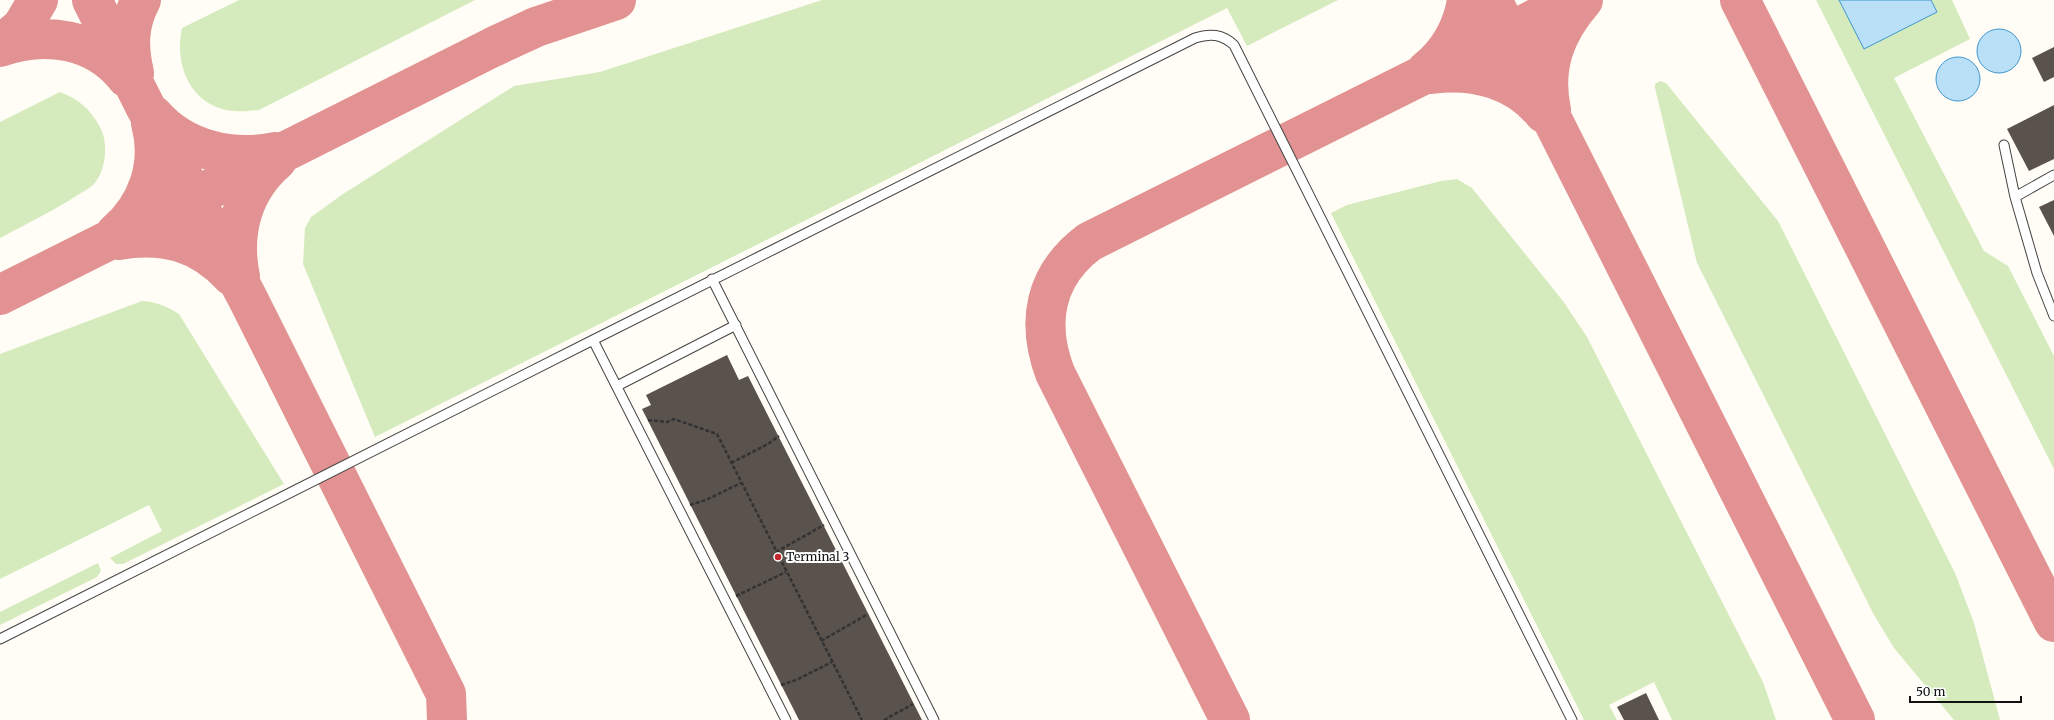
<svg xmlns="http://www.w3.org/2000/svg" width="2054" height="720" font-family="Merriweather,serif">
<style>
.green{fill:#d5ebbd}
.water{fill:#b9e0f7;stroke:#3f96cf}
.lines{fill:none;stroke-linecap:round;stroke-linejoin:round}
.taxiway{stroke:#e29292;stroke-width:40}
.building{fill:#5a524d}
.service-casing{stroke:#444;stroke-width:11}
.path{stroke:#333;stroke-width:2.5;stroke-dasharray:4 2;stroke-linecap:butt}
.service{stroke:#fff;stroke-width:9}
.poi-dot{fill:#c4262e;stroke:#fff;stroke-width:1.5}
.labels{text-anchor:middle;stroke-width:4;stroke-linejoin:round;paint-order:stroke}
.poi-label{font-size:12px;fill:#111;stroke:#fff;text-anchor:start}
</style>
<rect width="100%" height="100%" fill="#fffdf5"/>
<!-- green -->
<path class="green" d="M239,0H475L259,110C247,111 231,113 219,108C186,96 175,60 182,28Z
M822,0H1338L1247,46L1227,8L375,437L303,264L305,228L311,217L343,194L514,86L600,72Z
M1816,0H1952L1970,39L1894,78L1984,251L2008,266L2054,356V469Z
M1660,81L1666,83L1778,221L1955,573L1974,623L2000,720H1954L1894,648L1874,615L1697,263L1655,88V84Z
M60,92C79,99 90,109 100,127C109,144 106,171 93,185C89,189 82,192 78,195C53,211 26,224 0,238V122Z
M1457,179L1472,188L1563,301L1587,337L1763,682L1776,720H1672L1654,682L1609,705L1617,720H1584L1331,213L1347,205L1441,181Z
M142,301C156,302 167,306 179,314L284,484L123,564H116L110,558L162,531L149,505L0,579V354Z
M98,563L101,571L97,577L0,625V612Z"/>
<!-- water -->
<path class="water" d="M1839,0H1931L1937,12L1864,49Z
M1977 51a22 22 0 1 1 44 0a22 22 0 1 1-44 0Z
M1936 79a22 22 0 1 1 44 0a22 22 0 1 1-44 0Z"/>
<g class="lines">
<!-- taxiway -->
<path class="taxiway" d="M92,0L145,106L247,297L446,694L447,720
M1492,0L1855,720
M1740,0L2054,622
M0,45L22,27L38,0
M0,47C45,31 96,38 127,78
M1427,70C1449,53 1463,27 1467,0
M134,73C128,47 128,24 141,0
M1431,74C1474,68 1516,79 1544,113
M1551,110C1542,67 1555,32 1583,0
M153,115C183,150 232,161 275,152
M116,233C148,206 162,164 151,123
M118,240C164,232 200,242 232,276
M240,277C231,233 242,190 277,160
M0,295L493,47L536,27L616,0
M1230,720L1055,373C1036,322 1044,276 1089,242L1573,0"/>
</g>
<!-- building -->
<path class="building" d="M2054,47V77L2044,82L2032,58Z
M2054,105V159L2029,171L2007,129Z
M2054,200V236L2039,207Z
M727,355L739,380L748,376L922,720H799L642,409L651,405L646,395Z
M1646,693L1659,720H1624L1617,707Z"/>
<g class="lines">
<!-- service casing -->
<g class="service-casing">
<path id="service" d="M2004,145L2015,197
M2054,175L2015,197L2037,273L2054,316
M712,279L934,720
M593,340L1195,38C1210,33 1222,34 1234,45L1572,720
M617,386L736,325
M0,639L593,340L786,720"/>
</g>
<!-- path -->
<path class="path" d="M648,420L667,422L674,419L717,434L862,720
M731,463L768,444L779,436
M690,505L706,500L741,483
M776,552L824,525
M736,596L786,572
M821,641L868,614
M781,685L796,680L832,662
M884,720L913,704"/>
<!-- service -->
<use href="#service" class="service"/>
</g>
<!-- markers -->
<circle class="poi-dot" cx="778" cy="557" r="4"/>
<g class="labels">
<!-- poi labels -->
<g class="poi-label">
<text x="786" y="561">Terminal 3</text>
</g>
</g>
<!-- scale -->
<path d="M1910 696v6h111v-6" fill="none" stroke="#111111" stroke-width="2"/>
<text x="1916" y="696" font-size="12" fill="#111111" stroke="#ffffff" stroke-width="3" paint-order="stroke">50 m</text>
</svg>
